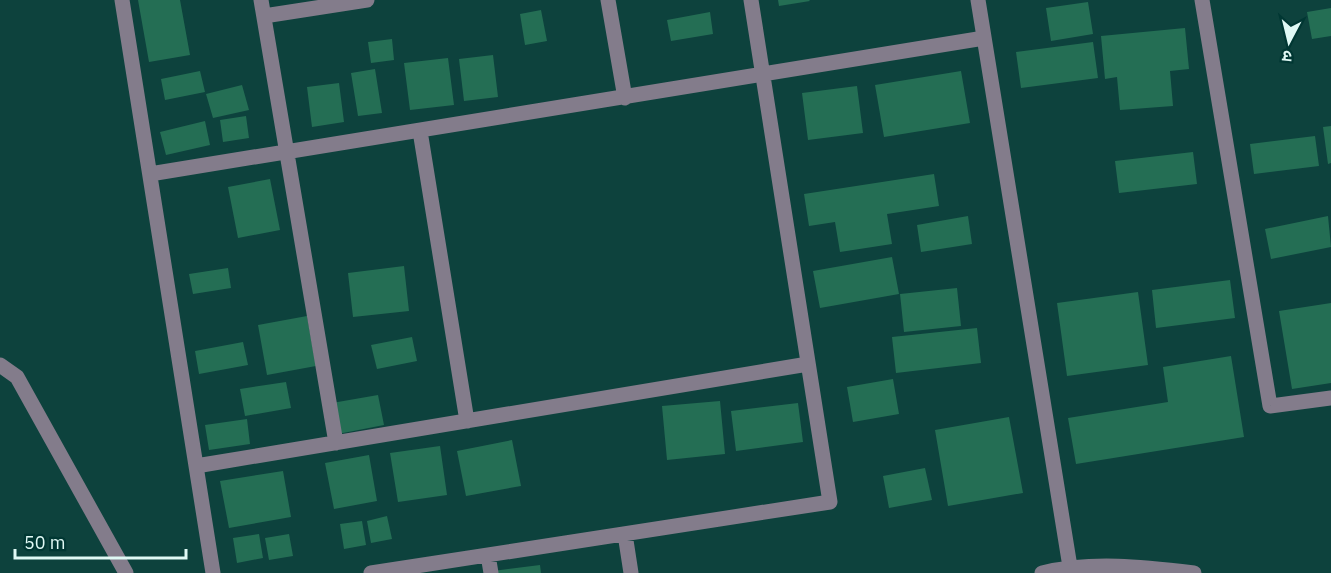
<svg xmlns="http://www.w3.org/2000/svg" width="1331" height="573" font-family="'IBM Plex Sans','Noto Sans Devanagari',sans-serif">
<style>
.building{fill:#246e54}
.lines{fill:none;stroke-linecap:round;stroke-linejoin:round}
.minor{stroke:#837c8b;stroke-width:15}
</style>
<rect width="100%" height="100%" fill="#0d423d"/>
<!-- building -->
<path class="building" d="M138,0H180L190,55L149,62Z
M778,0H809L810,1L779,6Z
M1088,2L1093,34L1051,41L1046,8Z
M1331,8V36L1312,39L1307,12Z
M541,10L547,41L525,45L520,14Z
M710,12L713,34L671,41L667,20Z
M1185,28L1189,69L1170,71L1173,106L1120,110L1117,77L1105,79L1101,36Z
M392,39L394,60L371,63L368,42Z
M1093,42L1098,78L1021,88L1016,52Z
M493,55L498,97L464,101L459,59Z
M448,58L454,105L410,110L404,63Z
M375,69L382,113L358,116L351,73Z
M200,71L205,92L165,100L161,79Z
M961,71L970,123L884,137L875,85Z
M339,83L344,122L312,127L307,87Z
M242,85L249,110L213,118L206,94Z
M857,86L863,133L808,140L802,93Z
M246,116L249,138L223,142L220,120Z
M205,121L210,145L166,155L160,132Z
M1331,126V163L1328,164L1323,127Z
M1315,136L1319,166L1254,174L1250,144Z
M1193,152L1197,184L1119,193L1115,161Z
M934,174L939,206L887,214L892,244L840,252L835,222L809,226L804,194Z
M270,179L280,230L238,238L228,187Z
M968,216L972,244L921,252L917,225Z
M1328,216L1331,247L1271,259L1265,229Z
M892,257L899,294L820,308L813,271Z
M404,266L409,311L353,317L348,273Z
M228,268L231,288L193,294L189,274Z
M1230,280L1235,318L1156,328L1152,290Z
M957,288L961,326L904,332L900,294Z
M1138,292L1148,365L1067,376L1057,303Z
M1331,303V383L1292,389L1279,311Z
M307,316L316,366L267,375L258,325Z
M977,328L981,363L896,373L892,337Z
M412,337L417,361L377,369L371,345Z
M243,342L248,365L199,374L195,351Z
M1231,356L1244,437L1076,464L1068,418L1168,402L1163,367Z
M893,379L899,414L853,422L847,387Z
M286,382L291,408L245,416L240,389Z
M378,395L384,425L338,434L332,403Z
M720,401L725,454L667,460L662,406Z
M798,403L803,442L736,451L731,411Z
M1009,417L1023,493L948,506L935,430Z
M247,419L250,444L209,450L205,425Z
M512,440L521,486L466,496L457,451Z
M440,446L447,495L398,502L390,453Z
M369,455L377,501L334,509L325,463Z
M925,468L932,500L889,508L883,476Z
M283,471L291,517L229,528L220,481Z
M387,516L392,539L371,543L367,521Z
M362,521L366,545L344,549L340,524Z
M259,534L263,558L237,563L233,538Z
M289,534L293,556L269,560L265,538Z
M540,565L541,573H493V571Z"/>
<g class="lines">
<!-- minor -->
<path class="minor" d="M122,0L213,573
M261,0L336,443
M608,0L625,98
M978,0L1071,573
M1202,0L1270,406L1331,398
M264,16L367,0
M420,131L467,421
M150,174L984,38
M0,365L17,377L126,573
M196,466L808,364
M625,534L631,573
M488,555L491,573
M371,573L830,502L751,0
M1042,573C1092,561 1143,567 1194,573"/>
</g>
<!-- north arrow -->
<g transform="translate(1289 42) rotate(187)" stroke="#003733" stroke-width="4.5" paint-order="stroke">
<path d="M0-4.5L10 22L0 15L-10 22Z" fill="#e0f9f5"/>
<text y="-9" font-size="16" font-weight="bold" text-anchor="middle" fill="#e0f9f5">उ</text>
</g>
<!-- scale -->
<path d="M15 549v9h171v-9" fill="none" stroke="#e0f9f5" stroke-width="3"/>
<text x="24" y="549" font-size="18" fill="#e0f9f5" stroke="#003733" stroke-width="4.5" paint-order="stroke">50 m</text>
</svg>
